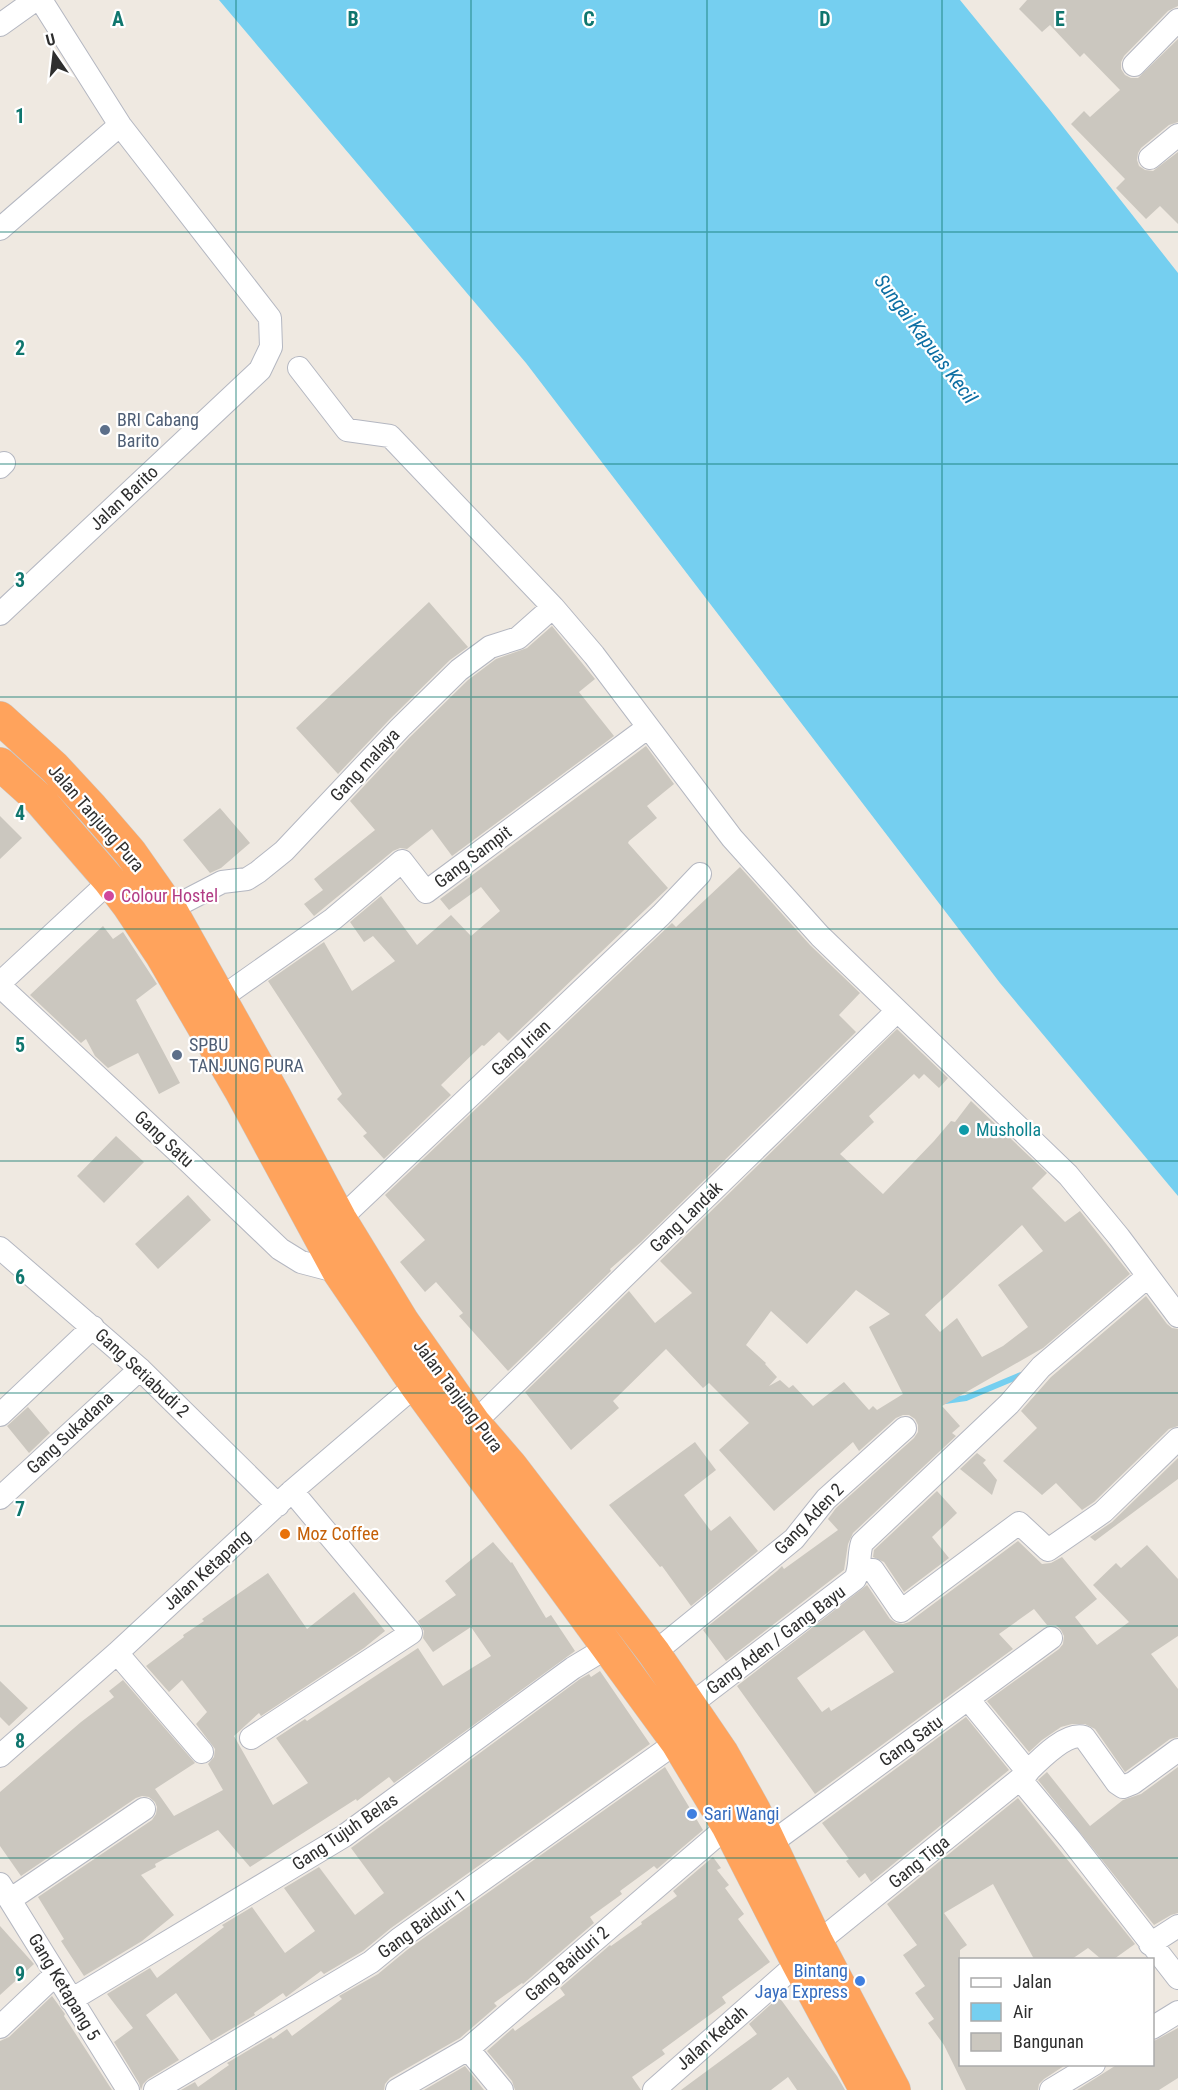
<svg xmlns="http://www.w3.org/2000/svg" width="1178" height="2090" font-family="'Roboto Condensed',sans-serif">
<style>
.water{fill:#75cff0}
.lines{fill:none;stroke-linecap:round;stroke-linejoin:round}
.stream{stroke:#75cff0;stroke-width:6}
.building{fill:#cbc7bf;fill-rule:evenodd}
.minor-casing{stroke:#b4b7c1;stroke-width:24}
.highway-casing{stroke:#c9c9c9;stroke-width:34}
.minor{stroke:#fff;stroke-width:22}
.highway{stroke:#ffa35c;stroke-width:33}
.grid{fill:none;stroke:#0f766e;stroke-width:1.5;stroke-opacity:0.55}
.service-dot{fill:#5c6f8a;stroke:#fff;stroke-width:2}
.hotel-dot{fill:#d1479c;stroke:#fff;stroke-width:2}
.culture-dot{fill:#0f9aa8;stroke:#fff;stroke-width:2}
.food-dot{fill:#e8710a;stroke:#fff;stroke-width:2}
.shop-dot{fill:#3f7fe0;stroke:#fff;stroke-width:2}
.labels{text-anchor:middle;stroke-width:4.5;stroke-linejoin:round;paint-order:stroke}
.service-label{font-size:18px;fill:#4e5e75;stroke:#fff;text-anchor:start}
.street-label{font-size:18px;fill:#2e2e2e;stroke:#fff}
.hotel-label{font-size:18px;fill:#b23c85;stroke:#fff;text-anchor:start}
.culture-label{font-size:18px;fill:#0d838f;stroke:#fff;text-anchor:start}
.food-label{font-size:18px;fill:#c56008;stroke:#fff;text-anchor:start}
.shop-label{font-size:18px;fill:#366cbe;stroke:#fff;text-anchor:start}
.water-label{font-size:20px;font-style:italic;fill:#0d6fa3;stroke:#fff}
.grid-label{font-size:20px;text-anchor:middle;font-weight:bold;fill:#0f766e;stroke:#fff;stroke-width:4.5;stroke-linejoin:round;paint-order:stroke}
</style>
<rect width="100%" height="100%" fill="#efe9e1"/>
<!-- water -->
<path class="water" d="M219,0H960L1049,109L1178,273V1196L1000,983L526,363Z"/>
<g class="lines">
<!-- stream -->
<path class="stream" d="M945,1401L966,1398L1021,1375"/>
</g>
<!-- building -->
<path class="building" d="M1027,0H1178V6L1168,11L1124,56L1121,62V69L1125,75L1131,78H1138L1178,39V122L1169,125L1141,148L1138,153L1137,160L1139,166L1145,170L1153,171L1178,152V224L1160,206L1146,219L1116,188L1125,179L1071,124L1084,111L1090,117L1120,90L1084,53L1080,57L1050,25L1042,32L1019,9Z
M429,602L468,647L450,660L390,719L338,774L296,728Z
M552,626L595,679L579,692L614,736L452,856L432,829L407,849L400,848L393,851L314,916L304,904L323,890L314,879L375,830L350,801L410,737L468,680L496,659L527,648Z
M646,746L674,784L647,806L657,818L629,841L628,843L668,888L508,1041L499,1032L484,1046L482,1045L441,1085L451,1095L384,1159L363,1136L367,1133L337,1099L342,1094L268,981L324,942L352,991L395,961L373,936L364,942L350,922L381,896L417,945L451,915L471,936L500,911L481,887L449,910L440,899Z
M220,808L250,843L221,868L210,873L183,840Z
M0,816L22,838L0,859Z
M740,867L810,945L860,993L839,1015L856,1032L641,1242L610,1269L611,1271L508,1371L459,1316L463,1313L436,1282L425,1292L400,1262L425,1240L385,1195L672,923L676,927Z
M103,926L113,939L123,932L157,984L136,1000L180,1083L159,1094L138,1053L108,1068L95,1056L86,1039L81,1043L30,995Z
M897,1029L948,1078L939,1088L924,1074L919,1079L914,1074L869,1116L874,1122L840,1154L883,1194L934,1141L951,1121L955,1122L971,1101L1047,1173L1032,1188L1065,1222L1080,1211L1130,1274L1043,1348L942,1406L960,1426L952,1433L956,1436L853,1533L848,1544L844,1570L726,1661L703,1630L777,1571L782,1566L784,1569L838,1530L828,1519L836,1508L914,1438L918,1432V1425L915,1419L909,1415H903L896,1418L859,1451L853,1442L774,1511L719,1450L749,1423L709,1383L703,1388L666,1349L613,1401L619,1408L571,1450L525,1392L629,1291L655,1323L692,1293L660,1261ZM1022,1225L1043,1251L998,1285L1028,1327L1003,1346L982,1357L957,1318L940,1332L925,1315ZM856,1290L890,1314L869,1327L903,1394L877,1410L873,1406L869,1410L844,1382L813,1406L793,1385L789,1388L780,1380L769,1386L777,1377L765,1364L766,1363L746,1345L771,1311L807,1344Z
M116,1136L144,1162L104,1203L77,1176Z
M188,1195L211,1220L158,1269L135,1244Z
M1146,1296L1167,1324L1172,1328L1178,1329V1426L1169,1429L1094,1502L1082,1510L1056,1483L1042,1495L1003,1461L1037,1428L1021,1411L1051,1377Z
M28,1407L50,1433L29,1453L7,1426Z
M695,1442L716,1470L684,1495L711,1531L730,1516L758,1551L691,1606L662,1566L660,1567L609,1505Z
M977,1453L986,1460L983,1463L997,1480L992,1495L960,1469Z
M1178,1458V1479L1095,1541L1090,1537L1112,1522Z
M937,1491L957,1513L932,1537L949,1558L904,1592L884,1562L873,1557L874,1550Z
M1018,1541L1042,1564L1051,1563L1062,1557L1097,1599L1075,1617L1097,1645L1129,1622L1093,1585L1116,1563L1121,1568L1147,1545L1178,1579V1636L1151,1654L1178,1689V1737L1170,1739L1125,1772L1095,1729L1085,1724H1072L1061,1727L1042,1740L1029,1752L987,1701L1059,1649L1063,1644L1064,1636L1061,1630L1056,1625H1047L1034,1609L999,1634L1013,1649L815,1794L737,1686L867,1585L890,1619L896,1623L903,1624L909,1622ZM864,1630L894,1672L831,1711L829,1707L822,1712L797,1678Z
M493,1542L511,1563L512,1562L546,1618L551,1615L575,1651L394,1783L389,1777L357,1801L356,1799L250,1867L218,1830L155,1864L156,1867L141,1875L174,1915L142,1941L84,1976L61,1941L64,1939L38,1897L152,1820L156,1814L157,1807L155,1802L149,1797L142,1796L136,1798L21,1876L0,1846V1792L81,1722L114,1697L109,1691L123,1680L195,1763L155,1789L174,1816L223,1790L208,1764L214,1757L215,1749L196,1724L207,1712L182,1680L169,1692L146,1666L184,1637L183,1635L204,1621L202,1619L268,1573L307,1629L354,1592L385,1631L364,1648L261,1716L259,1713L234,1736L273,1805L308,1783L276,1738L305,1719L307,1721L418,1648L443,1686L491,1656L471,1627L433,1652L423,1638L424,1631L418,1621L456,1595L445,1581Z
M600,1671L650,1744L391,1928L363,1951L324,1974L321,1971L286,1997L283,1993L254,2013L255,2015L211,2041L176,1993L146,2015L179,2060L148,2079L143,2084L141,2090L139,2083L114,2042L133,2028L107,1994L150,1968L157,1978L224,1927L222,1925L252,1907L285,1953L315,1931L284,1888L319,1867L355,1915L384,1893L351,1848L580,1679L589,1674L591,1677Z
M0,1681L28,1708L9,1726L0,1717Z
M966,1717L1009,1770L871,1882L865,1873L859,1878L846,1861L849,1859L822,1823Z
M665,1767L703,1830L657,1869L654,1866L620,1891L622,1894L590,1917L594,1923L523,1984L522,1983L494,2003L497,2006L460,2038L390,2078L385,2084L384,2090H181L195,2082L198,2087L229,2065L227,2063L271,2037L273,2039L287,2029L292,2036L342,1999L339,1996L378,1974L407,1950Z
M1178,1767V1913L1171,1915L1154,1925L1038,1780L1047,1772L1090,1826L1123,1800L1141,1794Z
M1018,1798L1135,1944L1114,1959H1101L1088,1948L1072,1959H1034L993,1884L944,1913L967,1945L960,1950V2064H1067L1044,2079L1039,2084L1038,2090H966L944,2045L928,2023L934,2019L915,1993L925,1986L903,1955L917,1945L887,1904Z
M713,1857L721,1868L717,1870L729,1885L725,1888L744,1914L738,1919L770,1962L722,1997L726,2003L662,2050L665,2054L632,2077L641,2090H515L512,2081L487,2051L513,2028L515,2031L565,1995L560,1988L610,1945L611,1946L642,1924L641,1922L677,1896L673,1891Z
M0,1926L34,1964L0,1995Z
M52,1996L65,2014L64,2016L112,2090H0V2041L9,2037Z
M779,1997L837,2076L845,2090H797L788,2077L771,2090H681L757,2034L749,2024Z
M1178,2028V2078L1159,2090H1077L1118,2064H1152V2042Z
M465,2066L484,2090H424Z"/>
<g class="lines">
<!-- minor casing -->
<g class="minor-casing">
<path id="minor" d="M0,25L35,0
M1134,65L1178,20
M1150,158L1178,135
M0,229L120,125
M299,368L347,430L390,436L553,607L594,655L732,838L820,936L1068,1175L1119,1237L1178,1316
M0,467L4,463
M0,614L260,370L271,347L270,318L120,125L41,0
M170,909L222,882L247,879L258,872L284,851L400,728L459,670L490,647L518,638L553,607
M0,983L110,881
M0,986L190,1163L280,1249L301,1262L339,1272
M221,998L333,919L402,861L426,892L647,728
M340,1219L661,915L700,874
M0,1248L140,1369L278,1505
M0,1415L93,1327
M474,1423L897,1011
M0,1498L140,1369
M858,1570H873L901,1611L1019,1523L1048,1550L1103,1512L1178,1439
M117,1653L202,1752
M654,1653L794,1539L826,1499L905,1428
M968,1699L1028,1772
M690,1705L855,1579C861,1568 858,1555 862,1543L1009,1404L1041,1367L1140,1283
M251,1738L411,1633L292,1491
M0,1756L117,1653L292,1491L416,1385
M1020,1779C1034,1766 1064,1731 1084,1737L1117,1783L1123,1787L1133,1783L1178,1750
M770,1844L1051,1638
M0,1884L128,2090
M11,1899L144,1809
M817,1943L1020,1779L1070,1839L1178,1978
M1150,1944L1178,1926
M71,2000L344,1836L573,1668L608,1647
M0,2027L56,1974
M1152,2028L1178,2012
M468,2049L502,2090
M155,2090L371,1962L399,1939L677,1742
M397,2090L468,2049L728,1826
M654,2090L798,1963
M1051,2090L1094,2064"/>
</g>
<!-- highway casing -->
<g class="highway-casing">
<path id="highway" d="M0,718L54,767L92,808L130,852L170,909L274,1095L340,1219L403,1322L474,1423L511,1466L654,1653L722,1753L754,1810L817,1943L894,2090
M0,764L39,799L110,881L129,906L161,954L241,1091L339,1272L416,1385L677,1742L728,1826L798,1963L866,2090"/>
</g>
<!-- minor -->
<use href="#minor" class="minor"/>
<!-- highway -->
<use href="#highway" class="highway"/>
</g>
<!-- grid -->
<path class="grid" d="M236,0V2090M471,0V2090M707,0V2090M942,0V2090M0,232H1178M0,464H1178M0,697H1178M0,929H1178M0,1161H1178M0,1393H1178M0,1626H1178M0,1858H1178"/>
<!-- markers -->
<g class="service-dot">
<circle cx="105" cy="430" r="6"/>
<circle cx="177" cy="1055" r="6"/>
</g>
<circle class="hotel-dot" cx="109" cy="896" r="6"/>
<circle class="culture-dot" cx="964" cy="1130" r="6"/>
<circle class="food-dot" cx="285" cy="1534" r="6"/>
<g class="shop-dot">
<circle cx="692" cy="1814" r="6"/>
<circle cx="860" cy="1981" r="6"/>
</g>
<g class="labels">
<!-- service labels -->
<g class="service-label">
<text x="117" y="426">BRI Cabang<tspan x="117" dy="21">Barito</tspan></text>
<text x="189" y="1051">SPBU<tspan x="189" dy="21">TANJUNG PURA</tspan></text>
</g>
<!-- street labels -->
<g class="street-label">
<text transform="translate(124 498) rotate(-43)" y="6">Jalan Barito</text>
<text transform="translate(365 765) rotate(-47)" y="6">Gang malaya</text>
<text transform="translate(96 818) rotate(49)" y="6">Jalan Tanjung Pura</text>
<text transform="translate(473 857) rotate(-37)" y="6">Gang Sampit</text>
<text transform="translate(521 1048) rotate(-43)" y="6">Gang Irian</text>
<text transform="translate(164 1139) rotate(43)" y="6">Gang Satu</text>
<text transform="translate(686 1217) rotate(-44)" y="6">Gang Landak</text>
<text transform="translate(142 1373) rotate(43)" y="6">Gang Setiabudi 2</text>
<text transform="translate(458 1396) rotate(53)" y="6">Jalan Tanjung Pura</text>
<text transform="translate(70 1433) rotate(-43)" y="6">Gang Sukadana</text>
<text transform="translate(809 1519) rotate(-46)" y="6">Gang Aden 2</text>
<text transform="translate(207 1570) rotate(-42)" y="6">Jalan Ketapang</text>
<text transform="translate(776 1640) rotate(-37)" y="6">Gang Aden / Gang Bayu</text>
<text transform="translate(911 1741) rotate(-36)" y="6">Gang Satu</text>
<text transform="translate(345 1832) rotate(-34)" y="6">Gang Tujuh Belas</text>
<text transform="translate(919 1862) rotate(-39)" y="6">Gang Tiga</text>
<text transform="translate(422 1924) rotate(-36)" y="6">Gang Baiduri 1</text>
<text transform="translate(567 1964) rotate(-41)" y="6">Gang Baiduri 2</text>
<text transform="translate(64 1987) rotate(59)" y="6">Gang Ketapang 5</text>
<text transform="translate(712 2038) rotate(-41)" y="6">Jalan Kedah</text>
</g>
<!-- hotel labels -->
<g class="hotel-label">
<text x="121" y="902">Colour Hostel</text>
</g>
<!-- culture labels -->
<g class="culture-label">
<text x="976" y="1136">Musholla</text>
</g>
<!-- food labels -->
<g class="food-label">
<text x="297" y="1540">Moz Coffee</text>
</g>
<!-- shop labels -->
<g class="shop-label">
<text x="704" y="1820">Sari Wangi</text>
<text x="848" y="1977" text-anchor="end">Bintang<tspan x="848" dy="21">Jaya Express</tspan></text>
</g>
<!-- water labels -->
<g class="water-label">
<text transform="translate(926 339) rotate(53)" y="7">Sungai Kapuas Kecil</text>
</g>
</g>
<g class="grid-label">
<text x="118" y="26">A</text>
<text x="353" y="26">B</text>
<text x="589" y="26">C</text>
<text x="825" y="26">D</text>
<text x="1060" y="26">E</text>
<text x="20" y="123">1</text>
<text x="20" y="355">2</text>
<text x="20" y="587">3</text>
<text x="20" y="820">4</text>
<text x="20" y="1052">5</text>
<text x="20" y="1284">6</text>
<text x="20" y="1516">7</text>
<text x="20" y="1748">8</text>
<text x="20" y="1981">9</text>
</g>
<!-- legend -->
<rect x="959" y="1958" width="195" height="108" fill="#ffffff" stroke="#ababab" stroke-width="1.5"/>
<rect x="971" y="1978" width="30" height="9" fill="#ffffff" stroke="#ababab" stroke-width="1.5"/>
<text x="1013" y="1988" font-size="18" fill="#2e2e2e">Jalan</text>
<rect x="971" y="2003" width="30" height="18" fill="#75cff0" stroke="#ababab" stroke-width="1.5"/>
<text x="1013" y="2018" font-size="18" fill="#2e2e2e">Air</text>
<rect x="971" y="2033" width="30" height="18" fill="#cbc7bf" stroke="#ababab" stroke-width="1.5"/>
<text x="1013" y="2048" font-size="18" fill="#2e2e2e">Bangunan</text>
<!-- north arrow -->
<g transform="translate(54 54) rotate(346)" stroke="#ffffff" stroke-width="4.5" paint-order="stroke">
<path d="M0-4.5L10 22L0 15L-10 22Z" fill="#2e2e2e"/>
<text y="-9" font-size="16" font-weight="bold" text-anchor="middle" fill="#2e2e2e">U</text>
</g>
</svg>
